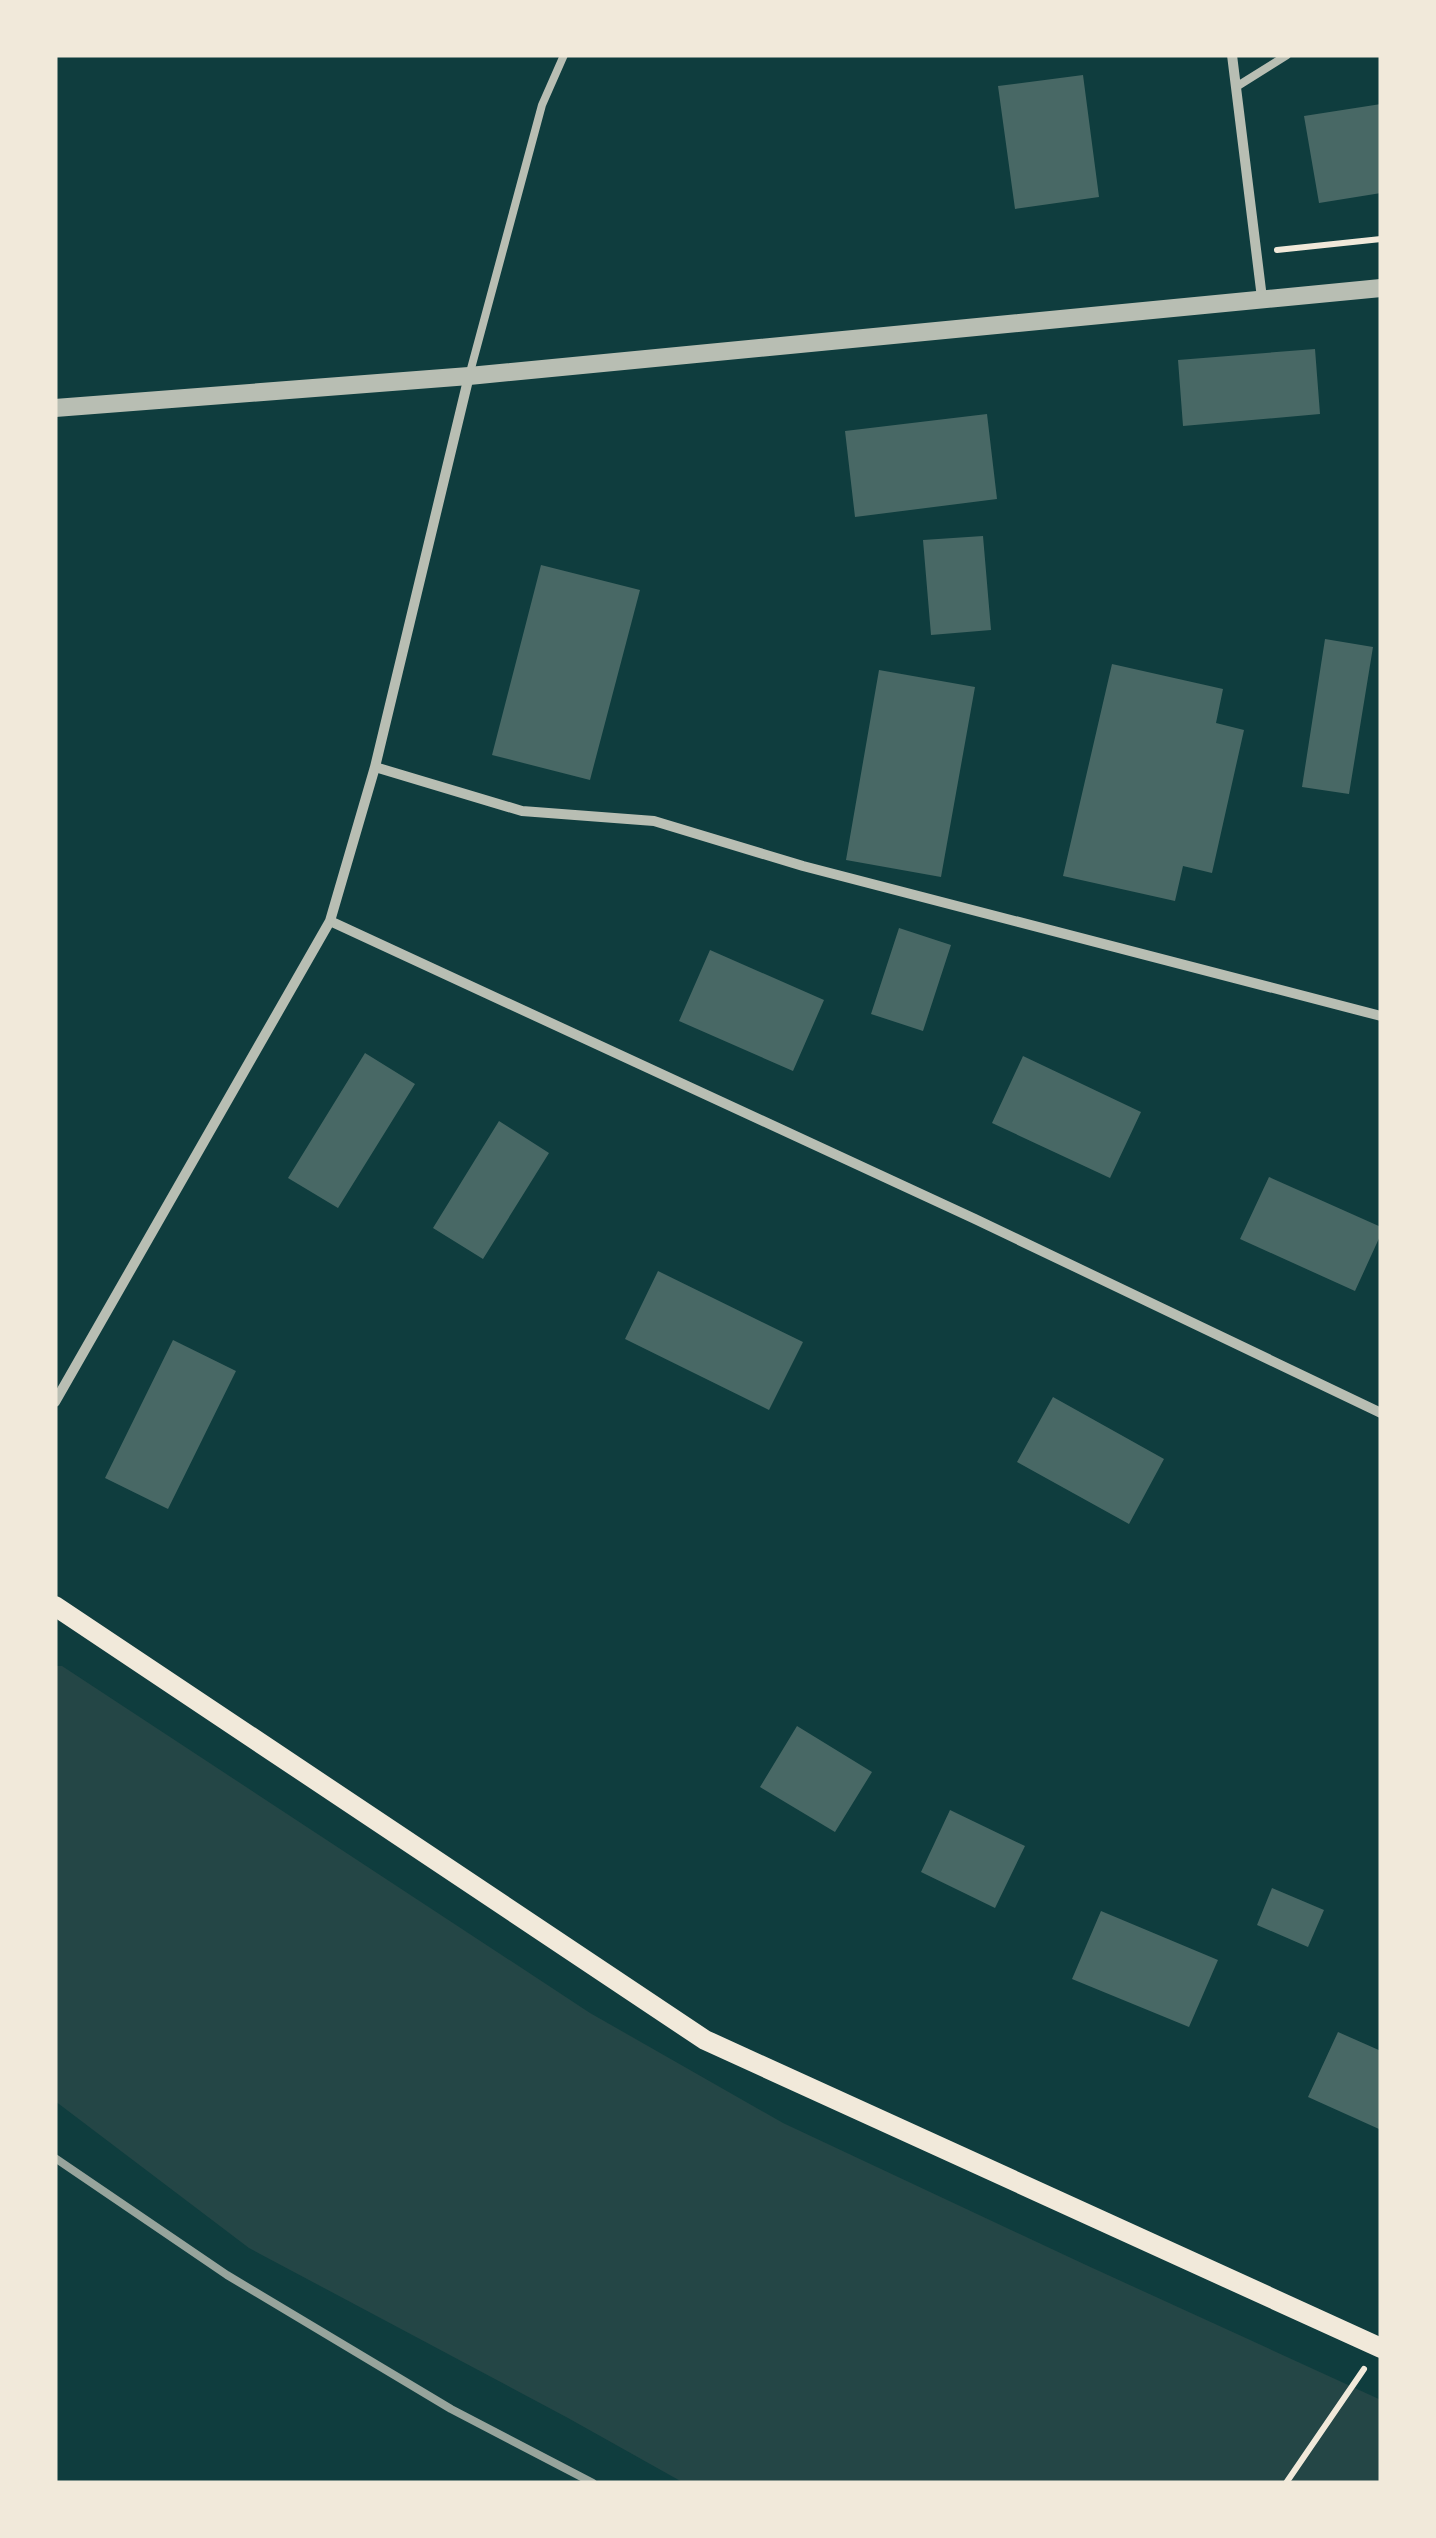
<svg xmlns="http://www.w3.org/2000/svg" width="1436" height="2538" font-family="'Alegreya Sans',sans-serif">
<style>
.green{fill:#244646}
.building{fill:#486865}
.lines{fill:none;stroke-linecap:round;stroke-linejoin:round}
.path{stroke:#f1e9da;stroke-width:6}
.service{stroke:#b8beb3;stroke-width:8}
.minor{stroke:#b8beb3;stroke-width:10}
.tertiary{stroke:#b8beb3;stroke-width:18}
.secondary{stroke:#f1e9da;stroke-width:20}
.rail{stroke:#97a49c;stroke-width:8}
</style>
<rect width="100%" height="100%" fill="#0f3d3e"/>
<!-- green -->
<path class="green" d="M55,1666H62L590,2013L783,2123L1086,2265L1381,2400V2483H684L568,2418L249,2248L55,2101Z"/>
<!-- building -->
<path class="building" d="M1083,75L1099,197L1015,209L998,86Z
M1381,104V193L1319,203L1304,116Z
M1315,349L1320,414L1183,426L1178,360Z
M987,414L997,499L855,517L845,431Z
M983,536L991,630L931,635L923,540Z
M541,565L640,590L590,780L492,755Z
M1325,639L1373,647L1349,794L1302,787Z
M1112,664L1223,689L1216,723L1244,730L1212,873L1183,866L1175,901L1063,876Z
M879,670L975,687L941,877L846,860Z
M899,928L951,945L923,1031L871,1014Z
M710,950L824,1000L793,1071L679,1021Z
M365,1053L415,1084L338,1208L288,1178Z
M1023,1056L1141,1112L1110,1178L992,1123Z
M499,1121L549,1153L483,1259L433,1228Z
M1269,1177L1381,1227V1234L1355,1291L1240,1239Z
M658,1271L803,1342L769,1410L625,1339Z
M173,1340L236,1371L168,1509L105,1478Z
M1053,1397L1164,1459L1129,1524L1017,1462Z
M797,1726L872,1772L835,1832L760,1787Z
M950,1810L1025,1846L995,1908L921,1872Z
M1272,1888L1324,1910L1308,1947L1257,1925Z
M1101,1911L1218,1960L1189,2027L1072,1979Z
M1338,2032L1381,2051V2124L1379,2129L1308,2097Z"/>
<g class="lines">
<!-- path -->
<path class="path" d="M1277,250L1381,239
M1286,2483L1364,2369"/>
<!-- service -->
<path class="service" d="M1236,87L1287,55
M469,376L542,105L564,55"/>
<!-- minor -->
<path class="minor" d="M1232,55L1262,298
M375,767L522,811L654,821L803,866L1381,1016
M330,921L975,1219L1381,1413
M55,1402L330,921L375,767L469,376"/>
<!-- tertiary -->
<path class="tertiary" d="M55,408L469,376L1381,288"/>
<!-- secondary -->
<path class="secondary" d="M55,1606L705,2040L1381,2348"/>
<!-- rail -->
<path class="rail" d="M55,2158L227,2275L451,2409L593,2483"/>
</g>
<!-- border -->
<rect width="1436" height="2538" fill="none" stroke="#f1e9da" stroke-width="115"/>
</svg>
